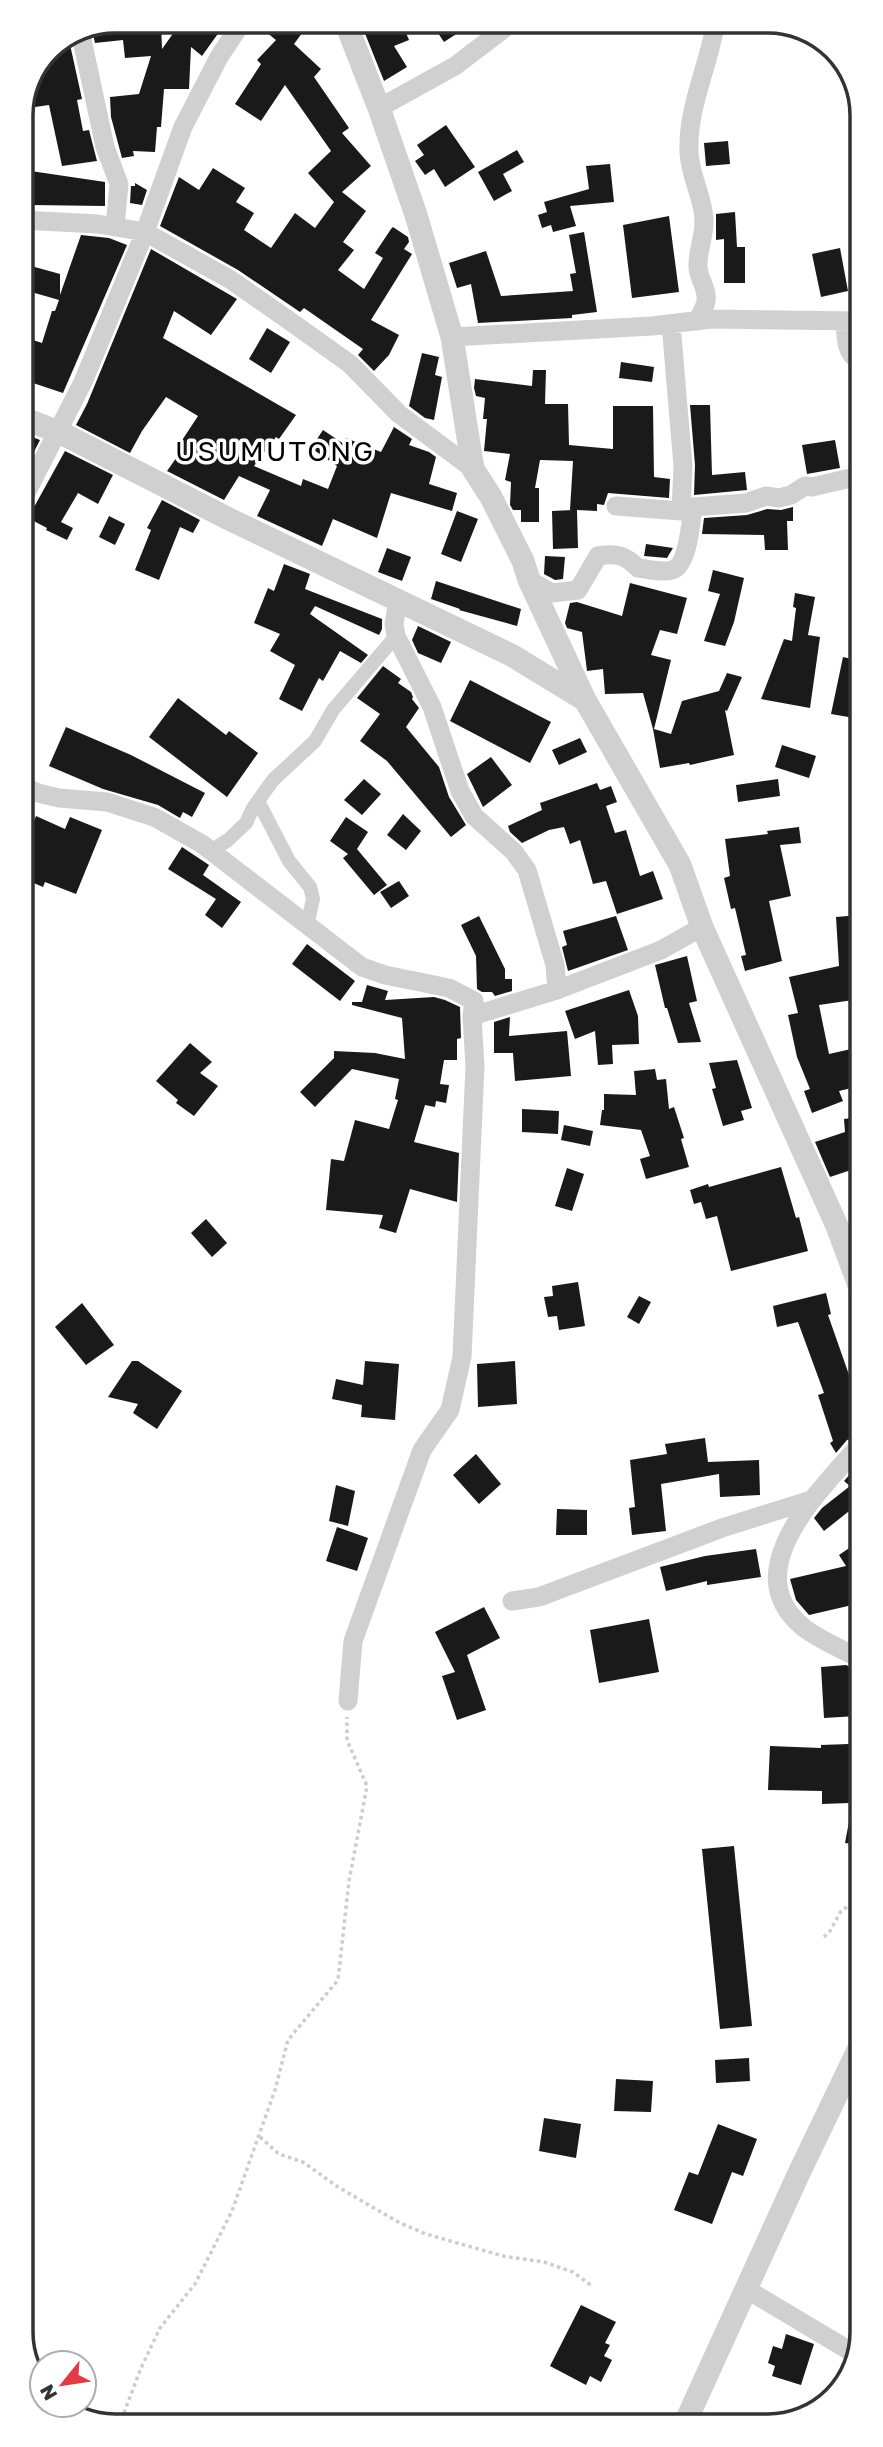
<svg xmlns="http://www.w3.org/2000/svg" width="883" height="2447" font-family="'Golos Text',sans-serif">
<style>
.building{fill:#1a1a1a}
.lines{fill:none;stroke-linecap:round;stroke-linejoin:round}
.path{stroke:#cdcdcd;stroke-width:3.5;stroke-dasharray:3.5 3.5;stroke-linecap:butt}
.pedestrian{stroke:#d0d0d0;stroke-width:14}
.minor{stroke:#d0d0d0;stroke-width:19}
.tertiary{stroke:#d0d0d0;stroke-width:23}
.labels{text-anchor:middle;stroke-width:7;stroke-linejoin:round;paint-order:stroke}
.quarter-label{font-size:28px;letter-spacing:2px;fill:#000;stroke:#fff}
.rim{fill:none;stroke:#333;stroke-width:3.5}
</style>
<rect width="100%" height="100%" fill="#fff"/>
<!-- building -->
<path class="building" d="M137,21H161L162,49L182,21H227L202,56L191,47L189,89H164L161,127H157L155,152L133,151L134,156L122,158L111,117L110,97L139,94L151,56L125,58L123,40L95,43L92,30L100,27L137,23Z
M255,21H311L294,44L321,69L314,77L349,128L342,133L371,166L342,192L366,211L343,242L354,250L338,270L364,289L383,258L375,253L391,229L393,227L408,237L409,242L404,249L412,254L371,320L399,335L389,355L374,371L358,355L363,349L304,308L300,312L238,270L160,226L179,177L199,190L213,168L245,188L236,202L254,213L244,230L271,248L295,213L315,228L334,202L308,173L331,151L285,85L261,121L235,104L261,64L257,60L276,40L255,23Z
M360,21H401L409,40L394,46L407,67L384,81Z
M430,21H476L444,42Z
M69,40L82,99L77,100L83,131L89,130L97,161L62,166L49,105L21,109L35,78L43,77L40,67L49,48Z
M446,125L475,167L445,187L434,169L425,175L415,161L424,155L417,145Z
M728,141L730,164L706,166L704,143Z
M517,150L524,162L503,174L512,191L494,201L478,172Z
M610,164L614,202L570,206L576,226L553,232L551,225L542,228L538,215L547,212L544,202L589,189L586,166Z
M24,170L105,182V206L31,205Z
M135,183L147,190L142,205L130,203L131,186H135Z
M735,212L737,247H745V283H724V239L716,240V214Z
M669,216L679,292L632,298L623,225Z
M584,232L597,312L572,315V318L478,323L471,284L457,288L449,263L486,251L501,296L573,291L570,274L576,273L569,235Z
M81,235L109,238L127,245L63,393L24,380L31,358L22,356L21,336L42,343L52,311H55L59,300L21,289V274L24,264L60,274V295Z
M840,248L848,291L821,297L812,254Z
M151,249L237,299L211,335L174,311L163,338L296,415L279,439L276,437L254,466L301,486L303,479L328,489L337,466L311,448L323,430L344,444L346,438L381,452L394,427L412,439L409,445L429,452L436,457L429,484L457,493L452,511L391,493L377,538L333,519L322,546L257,516L270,490L239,476L224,500L167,471L179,454L175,451L198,416L166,397L142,431L130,453L76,425L87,404Z
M267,328L290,342L271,373L249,359Z
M422,353L439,357L435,375L442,377L434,420L425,418L409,406Z
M621,362L654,367L652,382L619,378Z
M533,370H546L545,404H568L569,445L613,449V406H653L654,477L670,479L669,498L608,493L604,505L597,504V511L577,510L578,548L553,549L552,511L573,510H570L573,461L540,460L535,488H539V522H521V510H513L510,505L511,482L505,480L510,454L484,451L487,419H483L485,398L476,396L474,388L475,379L532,386Z
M690,405H710L712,475L745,472L747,490L694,495L695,465Z
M22,433L40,440L22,475Z
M835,440L840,468L807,474L802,445Z
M65,451L113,475L98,504L78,493L61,522L73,528L67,540L46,530L47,528L28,518Z
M162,500L200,520L193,533L180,527L159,580L135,570L151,530L147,528Z
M793,507V521H787L788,550H765L764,535L702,534L704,518L747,515L767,509L781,510Z
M457,511L478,519L461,562L441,554Z
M109,516L125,524L115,545L99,537Z
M646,544L673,548L667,558L644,556Z
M387,548L411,557L402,581L378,572Z
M545,556L565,557L563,579L555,580L544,574Z
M284,564L310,574L305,589L382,619V629L379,635L315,606L310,614L368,655L361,663L340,651L323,681L319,678L302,711L279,699L295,665L270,651L280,634L254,623L268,588L274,591Z
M713,570L744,578L734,622L725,646L704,641L720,594L708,591Z
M436,581L521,609L517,626L459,610L460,609L431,599Z
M630,583L687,598L677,634L660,630L651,655L671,660L654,729L671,734L682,701L719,691L727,673L742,677L727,711L725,710L734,755L690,765L689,763L660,768L653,729L643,693L605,694L603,669L587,671L582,632L567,628L565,623L570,603L577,602L622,616Z
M795,593L815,597L808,635L820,637L810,708L761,699L784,639L792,641L796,608L793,607Z
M418,626L451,642L441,663L418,653L412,640Z
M843,657L860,661V719L831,714Z
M383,666L401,679L398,683L411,692L413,697L412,699L419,708L406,727L439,767L449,797L466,825L451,837L387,761L360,741L380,714L357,698Z
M470,680L551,722L530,763L450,721Z
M178,698L226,735L229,731L258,753L227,797L149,737Z
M66,727L131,755L205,793L192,817L183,812L180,818L158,805L103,789L49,766Z
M580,738L587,752L559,765L552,750Z
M782,745L816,756L809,778L775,767Z
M491,757L512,785L483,807L467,774Z
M364,779L381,794L362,815L344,800Z
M778,779L780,796L738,802L736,785Z
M597,783L600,790L611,786L617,802L606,806L615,833L626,830L640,876L653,871L663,899L617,914L606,881L593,884L580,840L570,844L564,827L549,830L522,843L510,832L508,826L542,810L540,803Z
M403,814L421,831L406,850L387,835Z
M36,816L65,829L70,817L102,830L76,894L45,882L43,887L22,878V849Z
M346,817L368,832L357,849L387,885L374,895L343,858L348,854L330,841Z
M799,827L801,843L780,845L791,896L769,901L782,961L745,971L741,956L746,955L735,908L731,909L724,878L730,876L725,839L768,834L767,831Z
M182,847L209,865L203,875L241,902L222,928L205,915L216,899L168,869Z
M399,881L409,896L391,908L380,892Z
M860,915V999L819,1005L829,1054L860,1047V1086L839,1091L843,1101L812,1113L804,1091L810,1089L797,1057L788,1015L798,1013L789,977L839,966L836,917Z
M479,916L505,969V979H512V991L495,996L492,992H482L477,989L476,956L461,925Z
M616,916L628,950L568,971L562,947L567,945L563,931Z
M307,944L355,981L340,1001L292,964Z
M687,956L697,1001L689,1003L701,1042L678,1043L667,1008H665L655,965Z
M367,985L388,991L385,1000L434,997L445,1000L460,1007L461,1038L457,1039V1060H444L440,1084L449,1085L446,1103L436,1101L435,1107L425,1105L414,1142L459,1153L457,1202L410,1189L396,1233L379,1228L383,1215L326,1210L331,1159L344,1161L355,1120L389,1129L398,1100L395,1099L399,1079L352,1069L315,1107L300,1092L334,1058V1051L375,1053L405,1059L402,1018L352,1005V1002H362Z
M629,990L638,1016L639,1044L612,1045L613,1064L598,1065L595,1031L575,1039L565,1011Z
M510,1017L509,1036L567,1031L571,1076L515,1081L513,1053H494V1022Z
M190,1043L212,1062L200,1073L218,1086L194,1116L176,1103L178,1100L156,1081Z
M737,1060L752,1108L741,1111L744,1120L723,1126L712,1089L716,1088L709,1063Z
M655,1069L657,1080L666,1079L669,1109L674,1107L684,1138L681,1139L689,1167L646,1179L640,1159L650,1156L641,1130L600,1125L602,1110H604V1094L636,1095L634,1071Z
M522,1109L559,1111L558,1134L522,1132Z
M860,1117V1167L830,1177L815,1142L845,1132L844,1119Z
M564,1125L593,1131L590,1146L561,1140Z
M781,1167L796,1218L799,1217L808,1251L731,1271L717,1216L706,1219L701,1202L694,1204L690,1190L708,1184L709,1187Z
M567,1168L584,1174L572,1211L555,1206Z
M206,1219L227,1243L212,1257L191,1233Z
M578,1282L585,1326L559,1330L557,1316L548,1317L544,1297L553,1296L552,1286Z
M826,1293L831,1314L828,1315L861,1409V1435L847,1440L836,1453L830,1443L833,1441L818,1395L824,1393L798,1322L777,1327L773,1306Z
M639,1296L651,1302L639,1324L627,1317Z
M82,1303L114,1345L86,1365L55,1327Z
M132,1361H138L182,1391L157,1429L133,1413L138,1404L108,1397Z
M365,1361L399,1364L395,1420L361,1417L362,1405L332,1399L336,1379L363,1385Z
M515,1361L517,1404L478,1407L477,1364Z
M705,1438L708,1462L759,1460L760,1495L720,1497L719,1474L661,1484L666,1531L632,1535L629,1508L635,1507L630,1460L667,1454L665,1444Z
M476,1454L501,1484L479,1504L453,1475Z
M861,1462V1495L851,1505L853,1508L824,1531L814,1518L822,1508L850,1486L844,1481Z
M336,1485L355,1491L348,1526L329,1521Z
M557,1509L587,1510V1535H556Z
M337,1527L368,1538L357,1571L326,1561Z
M861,1540V1603L809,1615L796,1600L790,1579L846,1566L839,1555Z
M756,1549L761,1577L707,1585V1581L666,1591L660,1567L705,1556Z
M484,1607L500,1638L467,1655L486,1710L457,1720L442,1676L455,1672L435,1632Z
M649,1619L659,1672L599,1683L590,1630Z
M846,1665L854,1669L857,1716L824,1718L821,1667Z
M849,1744L850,1803L822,1804V1791L768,1790L770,1746L821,1748V1745Z
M854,1795L861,1796V1845L845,1843Z
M734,1846L752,2026L720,2029L702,1849Z
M749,2058L750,2081L716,2083L715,2060Z
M616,2079L653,2081L651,2112L614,2111Z
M544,2118L581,2124L576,2158L539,2151Z
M718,2124L757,2139L743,2176L732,2172L712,2224L674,2210L689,2172L698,2175Z
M581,2305L616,2322L605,2343L610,2345L604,2356L612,2360L601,2382L590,2376L586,2385L550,2366Z
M786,2334L814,2344L801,2385L772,2376L775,2366L768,2363L773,2346L782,2349Z"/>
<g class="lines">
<!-- path -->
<path class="path" d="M824,1937L830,1931L841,1911L861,1898
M260,2137L279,2154L303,2162L338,2187L400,2223L426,2234L503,2256L544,2262L573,2272L592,2286
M119,2426L141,2368L160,2328L195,2284L232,2211L275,2090L288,2040L338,1980L349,1881L367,1786L347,1740V1717"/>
<!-- pedestrian -->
<path class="pedestrian" d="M258,801L289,861L310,887L313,899L307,926
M211,851L228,840L246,823L253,808L273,780L315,741L333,710L396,636"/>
<!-- minor -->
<path class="minor" d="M81,35L105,147L119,184L115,227
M379,108L455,66L514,21
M21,220L98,224L145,232L231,280L287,319L350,364L399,414L473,469
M697,321C700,315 705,308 706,301C708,288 697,277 698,265C698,246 707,231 703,211C700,192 690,173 689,153C687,107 709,66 716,21
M845,321C846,336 845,353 859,361
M671,324L683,466L681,511
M452,337L652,326L711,319L859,321
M22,501L83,382L145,232L183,127L219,57L243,21
M616,506L681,511L693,507L746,503L766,496L779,498L791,495L805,486L812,487L859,476
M529,580L552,593L578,590L598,556C617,553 625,555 638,568C648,569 663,573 672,570C688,566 691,521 693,507
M398,600L394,624L396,636L432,707L460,791L474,816L514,852L527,870L555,965L557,990
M22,786L38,793L59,798L107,802L154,817L202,844L362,967L385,975L449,988L474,1001L472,1016L557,990L661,950L702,927
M861,1447L856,1449C818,1493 735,1572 804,1628C820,1640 843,1650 861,1659
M512,1601L539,1597L722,1528L811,1500
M348,1701L353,1641L422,1450L450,1410L462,1357L475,1066L472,1016
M746,2289L855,2354"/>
<!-- tertiary -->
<path class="tertiary" d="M345,21L379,108L416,215L452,337L473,469L491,497L523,561L529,580L585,700L680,865L702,927L837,1226L860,1288
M22,418L59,432L229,519L513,656L585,700
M685,2423L799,2173L862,2042"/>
</g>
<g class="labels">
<!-- quarter labels -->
<g class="quarter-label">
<text x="275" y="461">USUMUTONG</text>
</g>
</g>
<!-- crop -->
<path d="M0 0H883V2447H0ZM115 33H768A82 82 0 0 1 850 115V2332A82 82 0 0 1 768 2414H115A82 82 0 0 1 33 2332V115A82 82 0 0 1 115 33Z" fill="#fff" fill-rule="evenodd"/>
<path class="rim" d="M115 33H768A82 82 0 0 1 850 115V2332A82 82 0 0 1 768 2414H115A82 82 0 0 1 33 2332V115A82 82 0 0 1 115 33Z"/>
<!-- north arrow -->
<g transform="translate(63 2384) rotate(240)"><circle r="33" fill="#ffffff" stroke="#adadad" stroke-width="2"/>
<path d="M0-5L12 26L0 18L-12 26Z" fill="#e63946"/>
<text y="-10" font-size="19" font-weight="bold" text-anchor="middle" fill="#333333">N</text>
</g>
</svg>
